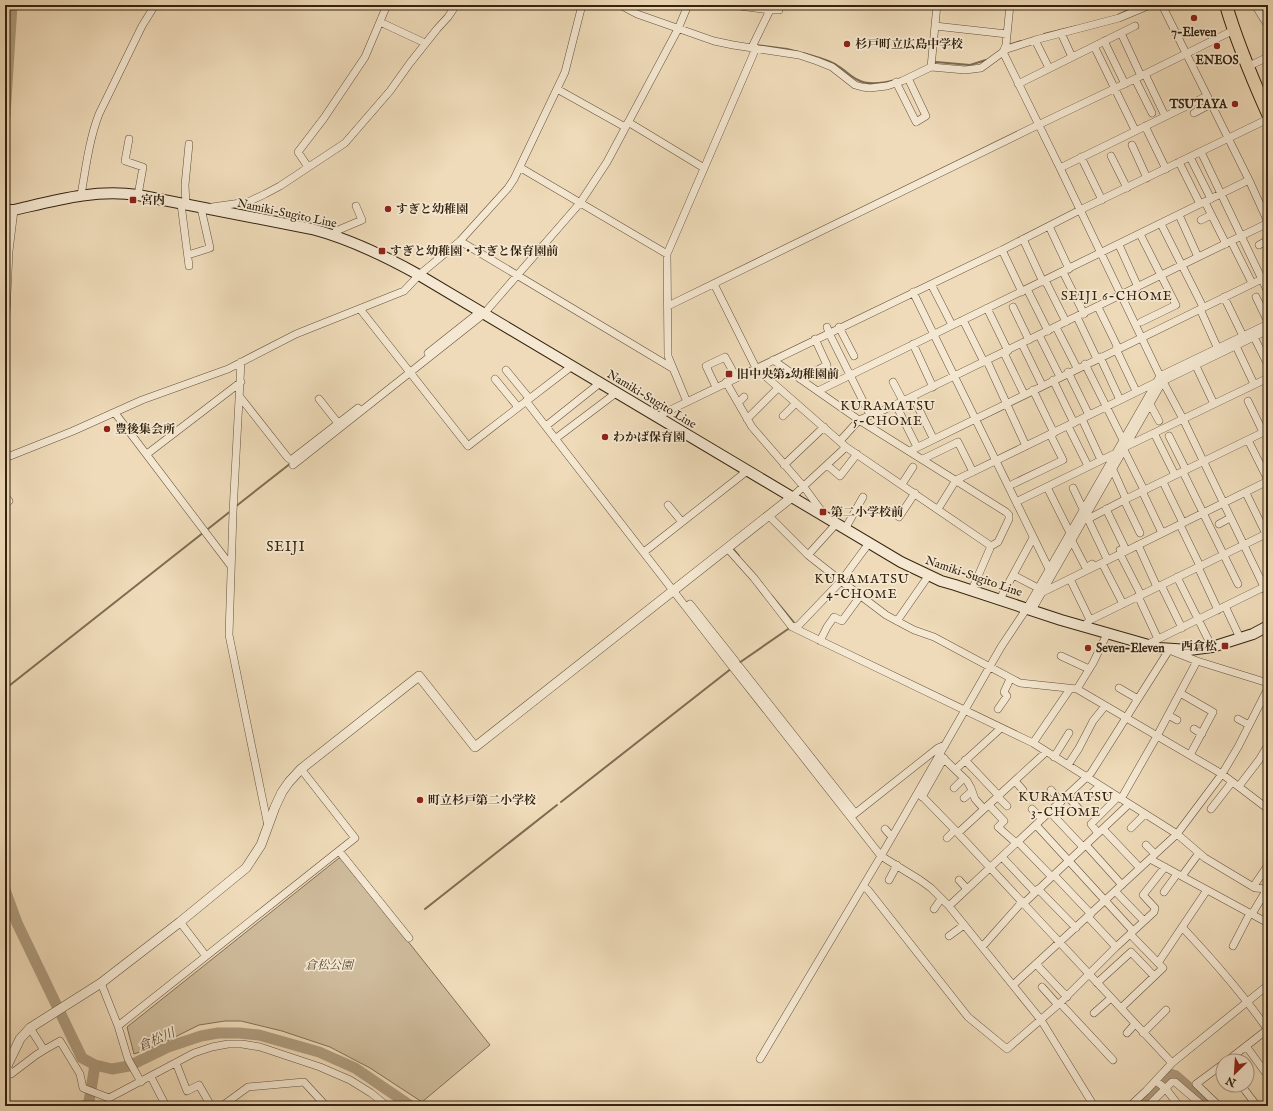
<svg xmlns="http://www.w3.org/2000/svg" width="1273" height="1111" font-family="'IM FELL English','Noto Serif JP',serif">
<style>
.green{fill:#cfbc9c;stroke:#827056}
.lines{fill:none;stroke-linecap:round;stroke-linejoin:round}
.stream{stroke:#7e6c52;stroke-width:2}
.river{stroke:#af9c7f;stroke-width:11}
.minor-casing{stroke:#63513a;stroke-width:8}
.tertiary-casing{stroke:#63513a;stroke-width:10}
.secondary-casing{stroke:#34230f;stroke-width:12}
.trunk-casing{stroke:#34230f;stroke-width:14}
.minor{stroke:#f5e8d2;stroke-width:7}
.tertiary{stroke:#f5e8d2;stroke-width:9}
.secondary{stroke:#f5e8d2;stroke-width:10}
.trunk{stroke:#efdbb9;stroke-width:12}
.poi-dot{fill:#8f2418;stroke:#f5e8d2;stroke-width:1.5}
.labels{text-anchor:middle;stroke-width:3.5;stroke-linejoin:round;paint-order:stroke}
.poi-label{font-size:12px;font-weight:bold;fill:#34230f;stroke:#f5e8d2;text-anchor:start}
.street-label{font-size:12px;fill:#34230f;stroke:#f5e8d2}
.park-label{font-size:12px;font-style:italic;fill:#5b4932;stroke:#f5e8d2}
.neighbourhood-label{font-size:13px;letter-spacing:1px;fill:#34230f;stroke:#f5e8d2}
.water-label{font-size:13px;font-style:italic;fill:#5f4d36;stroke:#f5e8d2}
.quarter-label{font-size:14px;letter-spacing:1px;fill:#34230f;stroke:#f5e8d2}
</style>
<rect width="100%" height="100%" fill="#efdbb9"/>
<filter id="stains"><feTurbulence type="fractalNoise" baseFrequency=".005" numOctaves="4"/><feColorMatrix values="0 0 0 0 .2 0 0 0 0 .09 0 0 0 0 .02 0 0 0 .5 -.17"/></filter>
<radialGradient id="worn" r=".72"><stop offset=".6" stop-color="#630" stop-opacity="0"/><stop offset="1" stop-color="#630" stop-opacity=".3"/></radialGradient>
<!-- green -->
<path class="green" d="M339,858H342L490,1045L422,1102L370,1068L330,1047L282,1031L241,1021H225L199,1025L161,1044L134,1054L127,1027Z"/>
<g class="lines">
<!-- stream -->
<path class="stream" d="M1118,15L1140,5
M1044,34L1077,26
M756,45L787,49L799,52
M1008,45L1021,41
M803,53C815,57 828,59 838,66C845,70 851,77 858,80C869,86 884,83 895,80
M934,63L936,62L970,65L986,60
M235,507L291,463
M734,550L739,556
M771,595L795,624
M739,663L791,627
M5,689L232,510
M561,802L732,668
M425,909L557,805"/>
<!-- river -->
<path class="river" d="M5,115L12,5
M5,890L17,923L82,1058L95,1065L112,1069L129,1066L168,1047L201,1036L218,1033H239L259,1035L319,1052L355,1068L411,1106
M85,1106L89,1102L95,1065
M1139,1106L1170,1074L1176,1076L1210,1106"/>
<!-- minor casing -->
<g class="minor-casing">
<path id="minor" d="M620,5L637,14L714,41L733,45L799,55L817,61L832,67L855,85L862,87L870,88L887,86L902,81L931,67L965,70L981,68L1007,49L1035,40L1119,18L1150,5
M732,5L770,10
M1010,5L1006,45L1003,52L1060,168L1160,376L1027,608L1001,647L918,792L955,830L1172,1063L1146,1091L1130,1106
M1162,5L1249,180L1268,222
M1255,5L1268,26
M380,22L425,43
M935,26L1007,34
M1061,33L1072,57
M1121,33L1141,76
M1035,40L1049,68
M1104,41L1125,84
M752,47L770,10H779V5
M1096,50L1135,130
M931,67L937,5
M1247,67L1268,57
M1145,74L1165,116
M1135,79L1152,113
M896,82L916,122L926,116L908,78
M1018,84L1135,26
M557,89L625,127
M1194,113L1211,104
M628,122L704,168
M1145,126L1166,169
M129,139L125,161L143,167L138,195
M1132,145L1147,178
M1201,152L1268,292
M1111,156L1127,188
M1081,157L1102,200
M1190,157L1211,199
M1179,162L1200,204
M308,167L298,152L324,118L365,57L387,5
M521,168L667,254
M1060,168L1207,96
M81,195C86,167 89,140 99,114L142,26L155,5
M1205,202L1226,244
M181,204L189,266
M186,205L185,185L189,144
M212,207L248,202L265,194L280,186L345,143L390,91L410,63L437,29L448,17L456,5
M1179,215L1198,257
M1201,220L1211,215
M1161,224L1203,307
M1049,226L1069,269
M1140,234L1176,305L1141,322
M334,235L336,231L362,220L356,206
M1023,239L1043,282
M460,241L672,368
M1231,241L1252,283
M1119,245L1138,287
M1259,245L1268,240
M1002,250L1022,292
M188,255L210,248L201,208
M1063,272L1084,314
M1045,280L1066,322
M714,284L756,368L846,447L991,546L972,590
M931,284L952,325
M1027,289L1048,331
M913,292L1049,569
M1224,297L1243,336
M1256,297L1268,322
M668,306L1038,125L1145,74L1234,30
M1013,307L1029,340
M1098,307L1118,348
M987,308L1008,351
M360,309L468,446L572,366
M1200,309L1218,349
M1077,317L1097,359
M963,320L984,362
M1268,324L1160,376L1183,419L1268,595
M827,327L829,333L870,415
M839,327L854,356
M1056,327L1077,368
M1039,335L1060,377
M5,337L9,251L14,210
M1254,337L1268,365
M913,344L933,387
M1022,344L1042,385
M1236,346L1254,384
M1116,349L1136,391
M428,353L481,311
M1004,353L1024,394
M1100,357L1120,400
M773,360L859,420L1006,512L1009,515V519L998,542L991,546
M987,361L1026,446
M241,362L233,512L229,635L268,826
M1085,364L1123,440
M1196,366L1214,404
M506,370L529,398
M1068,372L1089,415
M495,379L518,407
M800,379L827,365L815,339
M1053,380L1074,423
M726,382L752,427L804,487L823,513
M893,382L903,401
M716,387L706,366L725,357L736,377
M1033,390L1054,433
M818,391L1249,180
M1267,392L1268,395
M240,397L288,458L291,460L358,408
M913,397L933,438
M319,399L338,423
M526,401L734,669L881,856L918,792
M1248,401L1263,432
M687,402L668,356L667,254L756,48
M738,403L744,397
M1150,404L1159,421
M896,405L917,447
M115,413L231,566
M783,416L795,404
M658,417L662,414L1002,250L1080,210L1268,119
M747,419L778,388
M1082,419L1101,460
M546,426L600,383
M1068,426L1088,466
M1154,433L1175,475
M1169,436L1186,470
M555,439L616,393
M1248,440L1268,480
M840,441L859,420L886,409L903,401L1268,223
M1125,447L1268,378
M1124,450L1144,490
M910,451L1268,276
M147,454L241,382
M5,458L73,431L142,400L228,369L296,334L404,291L419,275L460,241L508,188L514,179L565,72L582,5
M923,459L958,442L973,472
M293,465L485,313L488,309L580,203L607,162L678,29L688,5
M784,465L824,427
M827,465L840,476L857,454
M1113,470L1126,499
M1183,472L1238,584
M1163,482L1183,523
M902,484L913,467
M1013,484L1063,460L1050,434
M1047,487L1070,533
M1073,488L1083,509
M1142,491L1162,533
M1246,493L1266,534
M5,496L9,501
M792,497L846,447
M1124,500L1140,533
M1016,502L1116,453
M668,505L682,522
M938,509L956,480L1157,382
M1106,509L1125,548L1120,550
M769,516L808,555L841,581L886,615L897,621L914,630L934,637L1020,683L1077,689L1222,774L1268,809
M899,517L915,493
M1086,517L1088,519L1124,500L1268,430
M1088,519L1106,557
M1219,524L1230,518
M1180,525L1200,566
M845,529L863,497
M1072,541L1086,568L1092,564
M1138,545L1157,587
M728,549L754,578L792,627L1033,743L1177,834L1205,858L1255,888L1268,889
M644,552L747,471
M1120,554L1141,595
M808,555L836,524
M1102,563L1123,604
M1198,567L1218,610
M1013,575L1038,588
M1177,577L1212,647
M1070,579L1090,620
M1161,585L1182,628
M1043,592L1268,481
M1138,596L1158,639
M1000,599L1033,538
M690,604L736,662
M1225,606L1240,638
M1032,610L1163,381L1268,330
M897,621L929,575
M792,627L799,625L841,581L869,543
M1083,627L1090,620L1268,533
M820,641L827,627L834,617L842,621L861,595
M1146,645L1268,585
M1061,656L1089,669
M739,666L855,813
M1119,688L1138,699
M1077,689L1093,663L1107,634
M1180,693L1213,712L1190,755
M998,709L1007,696L1004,692L1010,679
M1168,715L1177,720
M1238,719L1249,725
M1194,729L1202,734
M1033,743L1070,689
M940,755L967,781L971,788L975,799L984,809
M1054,757L1069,733
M965,760L999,796
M1068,765L1079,748L1093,721L1105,706
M956,769L1001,728
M1015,781L1023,790
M1239,786L1259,760L1268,745
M954,788L964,778
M1051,790L1061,802
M1092,793L1100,786
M1067,796L1079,809
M922,797L944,758
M998,797L1007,806
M964,798L972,791
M1121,799L1157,736L1197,661
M989,805L1004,821L998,827L1016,843
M1032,809L1042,819
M1211,809L1232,782
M1050,812L1083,847
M852,816L938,748L945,745
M1036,825L1133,931
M1131,828L1145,814
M885,829L892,837
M1103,829L1140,868
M958,833L1046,752
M1098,833L1091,824L1118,797
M947,838L955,830
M1018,842L1052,877
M1086,845L1122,885
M1146,845L1155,854
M339,851L409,938
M1002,857L1035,892
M1150,859L1268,923
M1054,875L1091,914
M1182,876L1199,853
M889,880L897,865
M959,880L967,889
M863,886L868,890L968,1017L1007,1049L1060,1003L1116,947L1154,912L1155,908L1143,895L1165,867
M1253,887L1268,865
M1038,889L1076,928
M1115,891L1144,921
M1164,892L1177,874
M1023,904L1129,804
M949,906L1091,773L1169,650L1197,661L1268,683
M934,909L941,899
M1252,914L1267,889
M1088,917L1116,947
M180,922L206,956
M1182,927C1213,960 1242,993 1268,1030
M949,936L964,925
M1233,946L1250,913
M982,947L1022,902
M1158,963L1207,890
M1036,964L1067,997
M101,983L118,1026L128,1059L141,1082
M1097,983L1131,952L1154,976
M1013,985L1177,834L1222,774L1238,747L1268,688
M1042,987L1058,1005
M1060,1003L1113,1060
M1121,1008L1163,968L1130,934
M1094,1013L1111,998
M118,1026L355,838L301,769
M1127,1033L1135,1024
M1143,1033L1166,1010
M1246,1046L1268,1076
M44,1050L60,1041L80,1074L83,1088L109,1098L194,1053L212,1047L228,1044H242L260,1047L320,1067L350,1080L371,1093L387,1106
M760,1059L881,856L920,880L931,888L949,906L1041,1020L1094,1106
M1227,1061L1268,1029
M5,1063L11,1074L36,1055L44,1050L30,1028
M176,1063L187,1091L199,1085L211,1106
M1172,1063L1268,985
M151,1077L166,1106
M1156,1081L1166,1089L1179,1106
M1241,1085L1257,1106
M222,1106L248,1087L304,1082L326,1106
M1148,1106L1172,1082H1175L1203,1106
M1219,1106L1196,1084L1223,1064"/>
</g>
<!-- tertiary casing -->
<g class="tertiary-casing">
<path id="tertiary" d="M5,1070L20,1039L30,1028L101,983L180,922L246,868L261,845L275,807L282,792L289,782L301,769L419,676L475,747L792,497"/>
</g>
<!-- secondary casing -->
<g class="secondary-casing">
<path id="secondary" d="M5,210H14C57,200 94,189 138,195L312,229C350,239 385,256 419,275L901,562L941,581L955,585L1061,620L1159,648L1189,650L1212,647L1253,634L1268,626"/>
</g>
<!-- trunk casing -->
<g class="trunk-casing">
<path id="trunk" d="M1226,5C1237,43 1252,78 1268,114"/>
</g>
<!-- minor -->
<use href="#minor" class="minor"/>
<!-- tertiary -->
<use href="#tertiary" class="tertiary"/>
<!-- secondary -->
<use href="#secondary" class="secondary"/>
<!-- trunk -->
<use href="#trunk" class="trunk"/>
</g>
<!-- markers -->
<g class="poi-dot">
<circle cx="1194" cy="18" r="4"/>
<circle cx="847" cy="44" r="4"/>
<circle cx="1217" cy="46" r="4"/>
<circle cx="1235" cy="104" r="4"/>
<rect x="129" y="196" width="8" height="8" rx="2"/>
<circle cx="388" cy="209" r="4"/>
<rect x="378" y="247" width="8" height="8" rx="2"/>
<rect x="725" y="370" width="8" height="8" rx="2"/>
<circle cx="107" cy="429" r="4"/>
<circle cx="605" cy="437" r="4"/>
<rect x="819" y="508" width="8" height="8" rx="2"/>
<rect x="1221" y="642" width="8" height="8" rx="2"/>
<circle cx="1088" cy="648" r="4"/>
<circle cx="420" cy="800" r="4"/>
</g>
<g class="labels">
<!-- poi labels -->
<g class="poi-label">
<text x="1194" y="36" text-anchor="middle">7-Eleven</text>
<text x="855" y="48">杉戸町立広島中学校</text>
<text x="1217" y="64" text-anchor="middle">ENEOS</text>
<text x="1227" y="108" text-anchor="end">TSUTAYA</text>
<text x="141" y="204">宮内</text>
<text x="396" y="213">すぎと幼稚園</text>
<text x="390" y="255">すぎと幼稚園・すぎと保育園前</text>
<text x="737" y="378">旧中央第2幼稚園前</text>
<text x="115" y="433">豊後集会所</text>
<text x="613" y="441">わかば保育園</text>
<text x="831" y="516">第二小学校前</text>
<text x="1217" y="650" text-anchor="end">西倉松</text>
<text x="1096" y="652">Seven-Eleven</text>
<text x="428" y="804">町立杉戸第二小学校</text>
</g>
<!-- street labels -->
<g class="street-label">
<text transform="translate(287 213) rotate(12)" y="4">Namiki-Sugito Line</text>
<text transform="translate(652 399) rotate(31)" y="4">Namiki-Sugito Line</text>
<text transform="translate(974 576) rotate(19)" y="4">Namiki-Sugito Line</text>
</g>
<!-- park labels -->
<g class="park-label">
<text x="329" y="969">倉松公園</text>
</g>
<!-- neighbourhood labels -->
<g class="neighbourhood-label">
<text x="1117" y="300">SEIJI 6-CHOME</text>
<text x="888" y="410">KURAMATSU<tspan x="888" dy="15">5-CHOME</tspan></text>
<text x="862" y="583">KURAMATSU<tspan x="862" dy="15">4-CHOME</tspan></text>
<text x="1066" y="801">KURAMATSU<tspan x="1066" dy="15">3-CHOME</tspan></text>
</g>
<!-- water labels -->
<g class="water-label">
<text transform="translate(156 1039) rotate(-24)" y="5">倉松川</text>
</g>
<!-- quarter labels -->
<g class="quarter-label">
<text x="286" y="551">SEIJI</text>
</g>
</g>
<!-- margin -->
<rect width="1273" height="1111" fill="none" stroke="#efdbb9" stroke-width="20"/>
<rect x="6" y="6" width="1261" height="1099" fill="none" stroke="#34230f" stroke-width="2"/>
<rect x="10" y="10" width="1253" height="1091" fill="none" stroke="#34230f"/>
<!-- north arrow -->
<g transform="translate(1235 1073) rotate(205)"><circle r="19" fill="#f5e8d2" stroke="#a89984"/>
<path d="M0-3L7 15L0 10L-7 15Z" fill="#8f2418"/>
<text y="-6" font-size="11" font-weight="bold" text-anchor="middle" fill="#34230f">N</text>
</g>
<rect width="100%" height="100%" filter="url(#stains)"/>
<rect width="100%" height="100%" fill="url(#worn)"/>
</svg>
